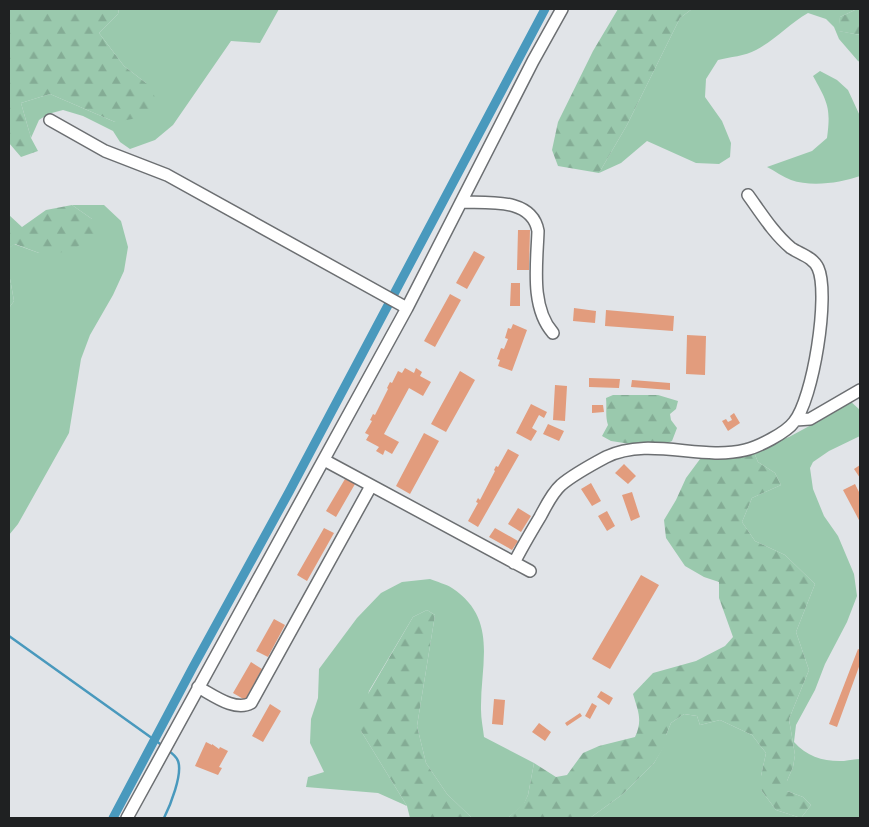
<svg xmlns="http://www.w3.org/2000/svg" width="869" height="827" font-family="Raleway,sans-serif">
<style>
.grass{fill:#9ac9ad}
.forest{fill:url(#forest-firs)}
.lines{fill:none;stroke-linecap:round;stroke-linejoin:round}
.stream{stroke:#4999bd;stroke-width:2.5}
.canal{stroke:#4999bd;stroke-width:9}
.building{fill:#e29c7d}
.minor-casing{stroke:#6c6f72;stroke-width:14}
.minor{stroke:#fff;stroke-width:11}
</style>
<defs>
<pattern id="forest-firs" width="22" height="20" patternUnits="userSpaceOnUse" patternTransform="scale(1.25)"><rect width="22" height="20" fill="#9ac9ad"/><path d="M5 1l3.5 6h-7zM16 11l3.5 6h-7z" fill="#84ac95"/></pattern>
</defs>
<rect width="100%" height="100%" fill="#e1e4e8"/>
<!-- grass -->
<path class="grass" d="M119,9H279L260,43L231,41L173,125L155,140L130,149L120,142L113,131L83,116L63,110L48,114L39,120L31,138L21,103L50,94L115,122L146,83L124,66L99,33L118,14Z
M692,9H857L840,17L839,31L860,35V62L858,61L839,39L834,27L826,19L808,13C789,24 775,40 756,50C745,56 730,57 718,60L706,79L705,97L722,121L731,143L730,157L719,164L696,163L647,141L621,163L599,173L627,125L680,18Z
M820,71L837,80L848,90L860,116V176C841,183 811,187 791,180C783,177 775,171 767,167L812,151L827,138C831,108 828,103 813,76Z
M72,205H104L121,221L128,247L124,271L113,295L90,335L81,359L69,433L18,524L9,535V308L14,301L9,273V248L14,244L39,253L92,219Z
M849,400L860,410V436L829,451L813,462L810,468L813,489L824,516L838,536L854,574L857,596L847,622L825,664L815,690L796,725L794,742C807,757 825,762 844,761C850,760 855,759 860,759V818H590L623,794L654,763L665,744L666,735L671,723L684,714L697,716L700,725L720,720L752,735L766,753L761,776V790L776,810L801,818L811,805L803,797L787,791V781L793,767L795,755L789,719L809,670L796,632L815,584L785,555L755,541L742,522L752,498L781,485L775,473L758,462L753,450L789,437L826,417Z
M430,579C437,582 446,584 452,588C499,619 480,665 481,710C481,719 483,728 484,737L534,763L528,795L524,804L508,818H472L447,794L426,763L417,726L435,615L427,610L413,617L369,691L361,731L407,806L378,793L306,787L308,777L324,772L310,743L311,719L318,698L319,669L357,618L381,593L402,582Z"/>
<!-- forest -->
<path class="forest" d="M9,9H119L118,14L99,33L124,66L146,83L157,100L149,116L115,122L50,94L21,103L31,138L38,151L21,157L9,143Z
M618,9H692L680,18L627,125L599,173L558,166L552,150L558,122L593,51Z
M857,9H860V35L838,31L840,17Z
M72,205L92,219L96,236L68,252L39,253L15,244L9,248V215L22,227L46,210Z
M9,273L14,301L9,308Z
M613,395H658L678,401L676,409L670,414L671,420L677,428L672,441L657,448L611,441L602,436L608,425C605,416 607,408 606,398Z
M753,450L758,462L775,473L781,485L752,498L742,522L755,541L785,555L815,584L796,632L809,670L789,719L795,755L793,767L787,781V791L803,797L811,805L801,818L776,810L761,790V776L766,753L752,735L720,720L700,725L697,716L684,714L671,723L666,735V744L654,763L623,794L590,818H508L524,803L528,795L534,763L556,777L567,775L583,753L599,746L635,737C643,720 638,711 633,694L653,673L696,661L725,646L733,637L719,598V582L704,577L685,566L666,538L664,520L676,500L686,478L703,455Z
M427,610L435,615L417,726L426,763L447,794L472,818H410L407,806L361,731L358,711L413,617Z"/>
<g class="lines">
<!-- stream -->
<path class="stream" d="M9,636L163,746
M164,818C170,806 183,774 178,761C176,756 172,753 167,750"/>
<!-- canal -->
<path class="canal" d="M113,818L193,667L289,492L545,9"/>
</g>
<!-- building -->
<path class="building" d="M518,230H530L529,270H517Z
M474,251L485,257L467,289L456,283Z
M511,283H520V306H510Z
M450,294L461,300L435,347L424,341Z
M574,308L596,311L595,323L573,321Z
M606,310L674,316L673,331L605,326Z
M513,324L527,330L512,371L498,366L500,360L497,359L501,348L504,349L508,339L505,338L508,328L511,329Z
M687,335L706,336L705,375L686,374Z
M405,368L414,373L416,368L422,372L420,376L431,382L423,396L409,388L384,434L399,442L392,454L385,450L383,455L376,451L379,447L366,440L369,435L365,433L372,421L370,420L373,414L375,415L388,389L387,388L390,382L392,383L398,371L402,373Z
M460,371L475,380L446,432L431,424Z
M589,378L620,379L619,388L589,387Z
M632,380L670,383V390L631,387Z
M555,385L567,386L565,421L553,420Z
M531,404L547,412L544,418L539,415L532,428L537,431L531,441L516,433Z
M592,405H603L604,412L592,413Z
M734,413L740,423L728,431L722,421L726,419L728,422L732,420L730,416Z
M548,424L564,431L559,441L543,434Z
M424,433L439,441L410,494L396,486Z
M508,449L519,455L478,527L468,521L478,503L476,502L478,498L480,500L495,471L494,470L496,466L498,467Z
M624,464L636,476L628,484L615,473Z
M860,465V478L854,469Z
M345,479L355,484L336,517L326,511Z
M591,483L601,501L592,506L581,489Z
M855,484L860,494V522L843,490Z
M632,492L640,517L631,521L622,495Z
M518,508L531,516L521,532L508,524Z
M607,511L615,526L607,531L598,516Z
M324,528L334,533L307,581L297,575Z
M495,528L518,541L512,550L489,537Z
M641,575L659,585L610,669L592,659Z
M274,619L285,625L268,657L256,651Z
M858,649L860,650V664L837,727L829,724Z
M251,662L262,669L245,700L233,693Z
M601,691L613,698L609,705L597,697Z
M494,699L505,700L503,725L492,724Z
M592,703L597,706L590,719L585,716Z
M270,704L281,711L263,742L252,736Z
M580,713L582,716L567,726L565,723Z
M539,723L551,732L545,741L532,732Z
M206,742L212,745V744L219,749L220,747L228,751L219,767L222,768L218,775L195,766Z"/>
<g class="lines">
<!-- minor casing -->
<g class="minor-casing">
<path id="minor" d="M50,120L105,151L167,175L407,308
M461,202C487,203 532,197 538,231C537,263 530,307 553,333
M796,420L810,419L860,390
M324,460L530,571
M514,563C522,547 531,532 540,517C546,506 552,493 561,485C574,474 591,465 606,457C649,436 701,461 745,450C758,447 786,433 794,422C813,400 830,294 818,268C813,257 800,254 791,248C774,234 761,213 748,195
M198,687C213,695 235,712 251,703L371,486
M127,818L407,308L533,61L562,9"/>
</g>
<!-- minor -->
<use href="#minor" class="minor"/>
</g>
<!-- border -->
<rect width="869" height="827" fill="none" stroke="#1f2122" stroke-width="20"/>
</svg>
